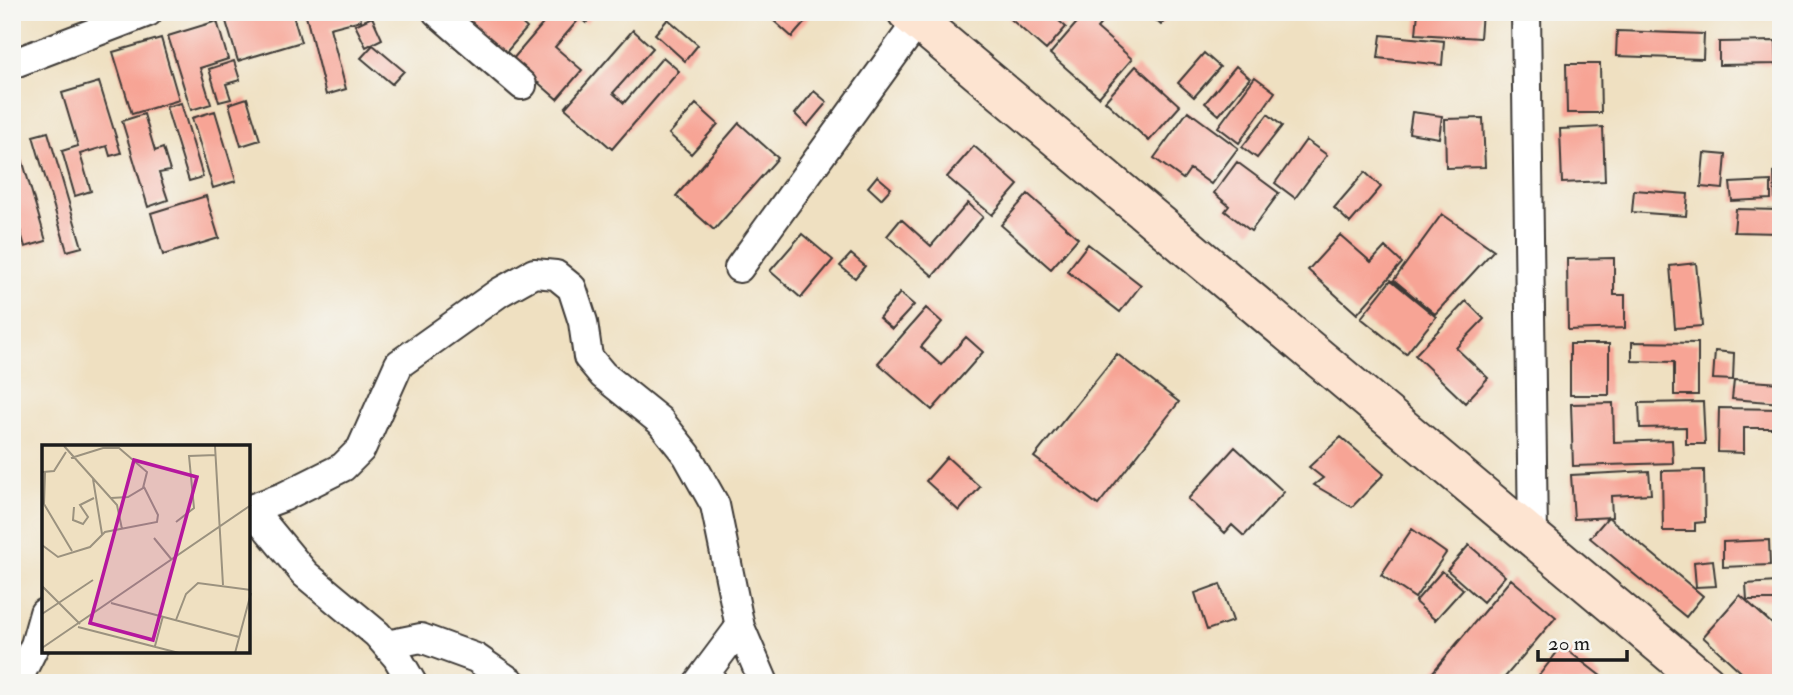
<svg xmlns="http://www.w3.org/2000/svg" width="1793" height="695" font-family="'IM FELL Double Pica',serif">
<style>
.building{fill:#f7a495}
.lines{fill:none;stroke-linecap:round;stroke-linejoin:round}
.street-casing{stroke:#3c3935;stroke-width:32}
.secondary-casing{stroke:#3c3935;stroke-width:42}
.street{stroke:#fff;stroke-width:28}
.secondary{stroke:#fde4d1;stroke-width:38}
.inset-road{fill:none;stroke:#9b927f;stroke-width:2}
.view{fill:#b5179e;fill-opacity:0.15;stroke:#b5179e;stroke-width:3.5}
.inset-edge{fill:none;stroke:#1c1c1c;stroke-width:3.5}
</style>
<rect width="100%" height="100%" fill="#f6f6f2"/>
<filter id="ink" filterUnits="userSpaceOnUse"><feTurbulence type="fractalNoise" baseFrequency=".0143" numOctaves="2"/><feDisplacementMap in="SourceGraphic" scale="14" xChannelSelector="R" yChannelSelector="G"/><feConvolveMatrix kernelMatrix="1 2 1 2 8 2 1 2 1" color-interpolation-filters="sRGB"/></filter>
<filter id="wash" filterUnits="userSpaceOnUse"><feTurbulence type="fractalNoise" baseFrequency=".00686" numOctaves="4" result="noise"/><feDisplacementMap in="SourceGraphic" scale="28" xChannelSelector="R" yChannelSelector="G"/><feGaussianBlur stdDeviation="1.57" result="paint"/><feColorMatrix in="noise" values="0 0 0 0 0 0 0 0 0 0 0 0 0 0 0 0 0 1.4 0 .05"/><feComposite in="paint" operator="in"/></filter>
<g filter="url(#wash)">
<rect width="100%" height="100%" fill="#efe0c1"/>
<g id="blocks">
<!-- building -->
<path class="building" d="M246,12H292L301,42L238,61L225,18Z
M305,12H359L361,20L330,28L346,89L326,95Z
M474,12H509L527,28L503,56L465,23Z
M553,12H596L586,23L580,18L555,47L582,70L557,99L512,60Z
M764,12H814L792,37Z
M1009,12H1049L1066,27L1046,50L1006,15Z
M1086,12H1111L1097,28L1132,59L1099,97L1050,54Z
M1147,12H1172L1161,25Z
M1418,12H1482L1480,38L1416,34Z
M372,17L382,39L366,47L355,25Z
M668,19L698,45L685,61L655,34Z
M217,21L228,59L200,68L211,104L191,110L168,36Z
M633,30L653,48L613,93L624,103L663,57L679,71L612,149L565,108Z
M1617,31L1704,34L1703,59L1616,56Z
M1381,35L1444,41L1442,65L1378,58Z
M161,38L179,100L132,114L113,52Z
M1776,41L1777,64L1719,65V42Z
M373,45L404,71L392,84L361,58Z
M1204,53L1220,67L1194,97L1178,83Z
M234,61L240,80L226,84L231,99L219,102L209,69Z
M1566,64H1600L1601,113H1567Z
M1136,66L1180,106L1149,141L1105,101Z
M1236,66L1250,78L1219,115L1205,103Z
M1255,77L1275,92L1239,143L1218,127Z
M99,82L121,153L110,156L107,146L80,154L91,191L75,196L62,151L78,146L62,93Z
M814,91L827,102L807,126L795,114Z
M247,98L260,140L241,146L229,104Z
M181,103L203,177L189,181L166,107Z
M696,104L718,124L691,154L669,134Z
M215,111L236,181L213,188L192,118Z
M1188,111L1238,148L1211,184L1190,169L1183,179L1154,158Z
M1412,112L1442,116L1439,138L1409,133Z
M144,114L155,151L163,148L170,171L159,173L168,200L148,207L122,121Z
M1268,114L1282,126L1257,158L1242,147Z
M1483,118L1485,167L1446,168L1445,119Z
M739,123L778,158L714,230L676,196Z
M1603,127L1605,181L1562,183L1560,129Z
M48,132L82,247L67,251L33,136Z
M15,135L46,241L25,247L12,202V136Z
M1306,140L1327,155L1295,198L1275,183Z
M974,146L1018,185L992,215L947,177Z
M1704,153L1726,155L1723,189L1701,187Z
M1237,162L1279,193L1251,231L1225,211L1229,206L1214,193Z
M1781,171V201H1775L1774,172Z
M1365,172L1381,187L1350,223L1334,208Z
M877,176L891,188L881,199L868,187Z
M1771,181V199L1732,201L1730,183Z
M1634,190L1688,194L1686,216L1632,212Z
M1028,194L1078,238L1051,269L1001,225Z
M206,196L219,238L163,255L151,213Z
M968,203L983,217L933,276L887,236L901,219L931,246Z
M1736,209L1780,210V233L1734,232Z
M1442,214L1494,250L1435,314L1394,280Z
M802,234L833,260L801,298L770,271Z
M1340,235L1371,262L1385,247L1402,263L1357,314L1308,270Z
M1088,244L1141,285L1120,312L1067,271Z
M851,254L865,266L855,278L840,266Z
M1614,258V295H1625V328L1568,330L1567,259Z
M1696,263L1702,326L1675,328L1670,266Z
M1391,280L1436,317L1406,354L1361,318Z
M900,293L914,305L892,329L879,318Z
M1466,301L1484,319L1456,348L1488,378L1465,403L1415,355Z
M926,308L942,322L921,347L941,365L966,337L983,352L932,410L878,363Z
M1632,342L1698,343V395H1674V362L1632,361Z
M1570,344H1609V395H1570Z
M1715,351L1734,353L1733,380L1713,379Z
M1117,354L1179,402L1098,505L1034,457Z
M1734,380L1781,383V403L1732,399Z
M1703,402L1705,444H1686V427L1640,428L1639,403Z
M1613,403L1614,442L1672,440L1673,463L1573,466L1571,404Z
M1719,408L1781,409V428H1744V453L1718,452Z
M1341,437L1384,474L1352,507L1314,485L1323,478L1309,467Z
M1235,447L1284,492L1244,536L1232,525L1225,533L1188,499Z
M947,457L980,487L959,511L926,481Z
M1704,470L1705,522L1695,523V531H1663L1662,471Z
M1649,471L1651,494L1611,496L1612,517L1574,519L1571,475Z
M1608,517L1703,596L1686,617L1590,538Z
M1412,529L1446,553L1415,598L1381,575Z
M1769,540L1770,565L1723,567V542Z
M1469,545L1505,576L1483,602L1447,570Z
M1713,560L1716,586L1696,587L1694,562Z
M1442,571L1463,589L1435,620L1415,602Z
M1511,579L1556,617L1500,683H1431L1427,679Z
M1776,582L1777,600H1747L1746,584Z
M1220,584L1233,621L1207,630L1195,593Z
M1740,595L1781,632V683H1753L1703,637Z
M1562,646L1602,677L1598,683H1543L1537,678Z"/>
</g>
</g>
<g filter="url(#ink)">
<use href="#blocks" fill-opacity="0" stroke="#3c3935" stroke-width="2"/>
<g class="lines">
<!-- street casing -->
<g class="street-casing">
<path id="street" d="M437,12L522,85
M1526,12L1533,537
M12,64L148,12
M739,268L918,21
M248,510L283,497L343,467L361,449L399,364L500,292L534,273L556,275L572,288L583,322L588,357L603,375L660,421L687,455L715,505L740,627L764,683
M248,515L262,522L305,574L377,634L397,657L412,683
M387,645L421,638L476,658L512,683
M16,683L35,645L44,613
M698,683L740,627"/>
</g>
<!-- secondary casing -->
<g class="secondary-casing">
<path id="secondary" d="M907,12L1706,683"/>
</g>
<!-- street -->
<use href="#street" class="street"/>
<!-- secondary -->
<use href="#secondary" class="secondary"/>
</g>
</g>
<!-- overview -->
<g transform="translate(42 445)">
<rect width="208" height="208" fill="#efe0c1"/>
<path class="inset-road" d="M22,1L75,60L80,84M173,1L181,140M29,13L61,3H77L105,27L101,43L86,52L69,53M1,27L12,26L24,7M3,27L2,59L30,106M51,34L60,89M32,62L31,75L41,79L46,72L38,60L52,53M134,77L152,63L147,11L174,10M112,93L130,115M0,100L16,112L48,102L63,87L115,77L116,70L102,42M0,141L38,179M69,158L197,192M0,169L51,135M134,175L144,149L156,138L209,145M36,182L137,208M113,201L121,171M0,203L209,60M193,208L209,148"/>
<path class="view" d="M92,15L155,32L111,195L48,178Z"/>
<rect width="208" height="208" class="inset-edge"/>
</g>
<!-- margin -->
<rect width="1793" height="695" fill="none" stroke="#f6f6f2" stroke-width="42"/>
<!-- scale -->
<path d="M1538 650v10h89v-10" fill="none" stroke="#1c1c1c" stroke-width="3.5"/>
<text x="1548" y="650" font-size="21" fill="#1c1c1c" stroke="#f6f6f2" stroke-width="5" paint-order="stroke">20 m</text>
</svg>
